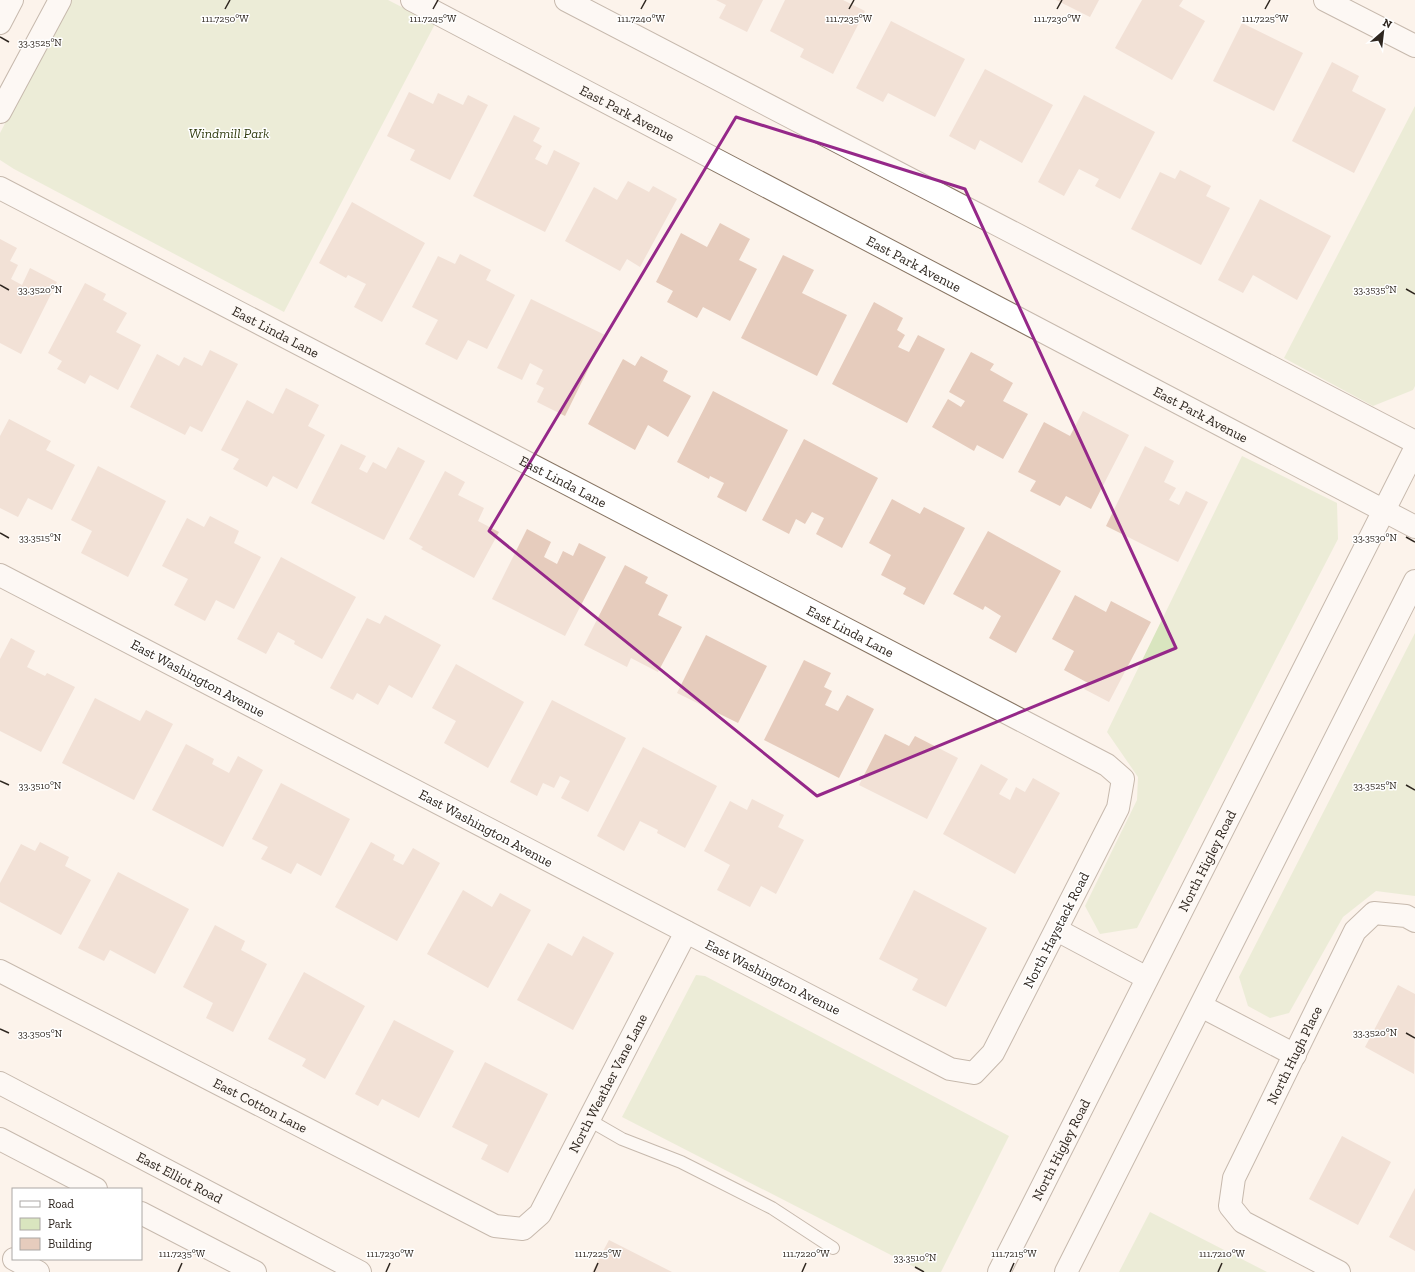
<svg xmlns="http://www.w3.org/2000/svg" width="1415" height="1272" font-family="'Zilla Slab',serif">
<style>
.green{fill:#d9e5bf}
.building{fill:#e6ccbd}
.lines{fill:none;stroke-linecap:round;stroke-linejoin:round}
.lane-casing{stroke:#877462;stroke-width:14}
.street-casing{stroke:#877462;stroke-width:24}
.secondary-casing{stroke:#877462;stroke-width:24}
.lane{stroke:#fff;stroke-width:12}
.street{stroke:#fff;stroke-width:22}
.secondary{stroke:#fff;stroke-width:22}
.marked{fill:none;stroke:#952889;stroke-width:3;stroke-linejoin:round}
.ticks{fill:none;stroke:#2e261f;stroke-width:1.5}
.labels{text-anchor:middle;stroke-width:3;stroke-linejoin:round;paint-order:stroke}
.street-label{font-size:14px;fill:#2e261f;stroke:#fff}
.park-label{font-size:14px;font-style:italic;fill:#323d11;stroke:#fff}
.ticks-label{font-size:10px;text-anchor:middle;fill:#2e261f;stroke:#fff;stroke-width:3;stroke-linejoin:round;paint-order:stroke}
</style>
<rect width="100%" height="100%" fill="#fcf3eb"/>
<!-- green -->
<path class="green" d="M69,0H388L435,24L284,312L14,169L0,160V133Z
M1415,106V386L1413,390L1373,406L1284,358Z
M1242,456L1337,503L1338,539L1137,928L1100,934L1085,906L1137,800L1138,777L1107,732Z
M1415,633V896L1376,891L1343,917L1289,1013L1270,1018L1248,1006L1239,977Z
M696,975L705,976L1009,1136L941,1272H924L622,1117Z
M1150,1212L1267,1272H1119Z"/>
<!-- building -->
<path class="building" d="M716,0H763L747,32L719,18L726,5Z
M785,0H843L865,11L833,74L800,57L804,49L770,31Z
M1056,0H1099L1090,17Z
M1142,0H1183L1179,6L1205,21L1172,80L1115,48Z
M891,21L965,59L935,117L888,93L883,102L856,88Z
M1242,23L1303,53L1274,111L1213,81Z
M1332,62L1359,76L1352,91L1386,109L1354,173L1292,141Z
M985,69L1053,105L1022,163L980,140L975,150L949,136Z
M409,92L433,104L438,93L463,105L468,95L488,105L450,180L410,160L415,150L387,136Z
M1084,95L1155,132L1120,199L1095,186L1099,179L1079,169L1064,196L1038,182Z
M514,115L540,128L533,141L542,146L535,159L547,165L554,150L580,163L545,232L473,196Z
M1180,170L1211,186L1206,196L1230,208L1201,265L1131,229L1160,172L1175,179Z
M628,181L649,192L653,186L677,199L640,267L627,259L620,271L565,241L594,187L617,200Z
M1260,199L1331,236L1297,300L1253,275L1243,293L1218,280Z
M352,202L425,243L382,322L354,307L366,284L348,275L346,278L319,263Z
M720,223L750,239L739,260L757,269L730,321L703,307L697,318L667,302L673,291L656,282L681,233L707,247Z
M0,239L17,248L10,261L18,265L11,279L22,285L30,268L57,282L21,354L0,343Z
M460,254L491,270L486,280L515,295L487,349L468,340L457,360L425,344L438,320L412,307L438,256L455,264Z
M783,255L814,270L802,293L847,315L817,376L741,338Z
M85,283L106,294L103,300L127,313L116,332L141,345L118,390L90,375L85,384L57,369L62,361L48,353Z
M531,299L605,335L565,416L537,402L544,388L536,384L543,370L530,363L522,380L497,368Z
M874,302L903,318L897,330L905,335L898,347L909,352L918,335L945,349L907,423L832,384Z
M210,350L238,364L202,432L190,426L185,435L130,407L157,354L179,366L184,357L202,366Z
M971,352L994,364L990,370L1013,383L1003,401L1028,414L1003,459L977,445L974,451L932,427L948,399L961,407L965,401L949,392Z
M641,356L668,371L663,381L691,396L668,437L648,425L635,450L588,424L623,359L635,366Z
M286,388L319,405L308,426L325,435L297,489L273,476L267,487L233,469L239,459L221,450L247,400L273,414Z
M713,391L788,430L746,512L717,497L724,483L710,476L709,479L677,462Z
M1083,411L1129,435L1091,509L1066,496L1060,506L1030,491L1036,481L1018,472L1044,422L1070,436Z
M9,419L51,441L46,450L75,465L52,510L28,498L18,517L0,508V436Z
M804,439L878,478L842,548L816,534L824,518L812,512L805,524L796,519L789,534L762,520Z
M341,444L366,456L359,469L367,473L373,462L386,469L398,447L425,461L384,540L311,503Z
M1145,446L1174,461L1164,482L1176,488L1169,500L1179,505L1186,491L1208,502L1178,562L1106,526Z
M98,466L166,501L128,577L81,553L92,531L71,520Z
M445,471L465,482L458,495L484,508L478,521L499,532L474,578L421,549L423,547L409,539Z
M892,499L920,514L924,507L965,528L924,605L903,594L906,588L881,575L891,555L869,543Z
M210,516L239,531L234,543L261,557L234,609L216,600L205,621L174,605L188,579L162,566L187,518L204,527Z
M527,529L551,542L544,557L557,564L563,551L573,556L579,543L606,557L565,636L492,599Z
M988,531L1061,571L1016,653L989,638L1001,616L985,606L983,610L953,594Z
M281,557L356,597L322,659L294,644L295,641L278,632L266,654L237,639Z
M625,565L648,577L645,583L668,595L658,615L682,627L658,672L631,658L627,667L584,645Z
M1075,595L1106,612L1111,601L1151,622L1109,702L1084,689L1088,683L1064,670L1074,651L1052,639Z
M385,615L441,645L412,698L389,685L378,705L357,693L353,700L330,688L367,618L380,624Z
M706,635L767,666L738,723L677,693Z
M11,638L35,651L27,667L45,676L47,673L75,687L41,752L0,731V659Z
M804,660L831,673L824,687L832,691L825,705L838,711L847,695L874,709L839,778L764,740Z
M456,664L524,702L488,768L444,743L456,721L432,708Z
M95,698L140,721L146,710L173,724L134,800L62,763Z
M552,700L626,738L588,812L561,798L570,781L560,776L554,788L543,783L537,796L510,782Z
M885,734L909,746L915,736L958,758L927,819L859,785Z
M186,744L214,759L212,764L229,773L238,756L263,770L223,847L152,810Z
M643,747L717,786L685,848L657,833L658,830L640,821L624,851L597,836Z
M981,764L1008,779L999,794L1010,800L1016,787L1025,792L1033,778L1060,793L1015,874L943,834Z
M281,783L350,819L321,876L297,863L291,874L261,859L268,847L252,839Z
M752,799L784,815L778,827L804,840L776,894L761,886L750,907L717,890L730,865L704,851L730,801L747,810Z
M40,842L69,857L65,866L91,880L61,935L0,902V883L21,844L35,851Z
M371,842L395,855L393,860L403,865L413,848L440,863L397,941L335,907Z
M118,872L189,909L155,974L110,950L104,961L78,948Z
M463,890L492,907L500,893L531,910L488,988L427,954Z
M914,890L987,928L946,1007L912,990L918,979L879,959Z
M215,925L245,941L241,950L267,964L233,1032L206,1018L213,1003L183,987Z
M583,936L614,953L573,1030L517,1000L548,943L572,956Z
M304,972L365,1006L325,1079L302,1066L306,1059L268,1039Z
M1398,985L1415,994L1414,1074L1365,1047Z
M394,1020L454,1051L419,1118L382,1099L378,1106L355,1094Z
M485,1062L548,1094L508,1173L481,1159L488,1145L452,1127Z
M1342,1136L1391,1162L1358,1225L1309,1199Z
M1415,1188V1251L1389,1237Z
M609,1240L672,1272H592Z"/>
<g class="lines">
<!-- lane casing -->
<g class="lane-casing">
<path id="lane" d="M589,1120L622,1139L681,1162L772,1208L833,1248"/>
</g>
<!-- street casing -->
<g class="street-casing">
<g id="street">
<path d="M1325,0L1415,46"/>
<path d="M0,23L12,0"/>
<path d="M0,112L60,0"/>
<path id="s1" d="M0,188L1107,765L1123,779L1118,808L993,1053L974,1073L950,1069L0,575"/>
<path d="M1057,930L1147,978"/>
<path id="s2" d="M0,971L495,1226L523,1229L540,1214L686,932"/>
<path d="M1201,1006L1295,1055"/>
<path d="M14,1259L38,1272"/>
<path id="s3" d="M1339,1272L1243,1222L1230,1206L1234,1178L1355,931L1374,913L1406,916L1415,921"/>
</g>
</g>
<!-- secondary casing -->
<g class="secondary-casing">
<g id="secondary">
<path id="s4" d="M412,0L1415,527"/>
<path d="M566,0L1415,442"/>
<path id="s5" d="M0,1083L360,1272"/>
<path d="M0,1139L96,1189"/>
<path d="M141,1213L255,1272"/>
<path id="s6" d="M999,1272L1415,449"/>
<path d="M1066,1272L1415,581"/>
</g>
</g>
<!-- lane -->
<use href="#lane" class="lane"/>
<!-- street -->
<use href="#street" class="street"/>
<!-- secondary -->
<use href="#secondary" class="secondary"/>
</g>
<!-- marked area -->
<path d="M0 0H1415V1272H0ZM736,117L965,189L1176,648L817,796L489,531Z" fill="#fcf3eb" fill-opacity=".55" fill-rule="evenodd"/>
<path class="marked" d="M736,117L965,189L1176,648L817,796L489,531Z"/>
<!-- ticks -->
<path class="ticks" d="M225,9L230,0M433,9L438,0M641,9L646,0M849,9L854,0M1057,9L1062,0M1265,9L1270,0M0,37L9,42M0,285L9,290M1406,289L1415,294M0,533L9,538M1406,537L1415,542M0,781L9,785M1406,785L1415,790M0,1029L9,1033M1406,1033L1415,1038M915,1267L924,1272M178,1272L182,1263M386,1272L390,1263M594,1272L598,1263M802,1272L806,1263M1010,1272L1014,1263M1218,1272L1222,1263"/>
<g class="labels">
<!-- street labels -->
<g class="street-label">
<text dy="5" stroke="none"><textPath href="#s4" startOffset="243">East Park Avenue</textPath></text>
<text dy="5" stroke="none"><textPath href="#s4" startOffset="567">East Park Avenue</textPath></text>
<text dy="5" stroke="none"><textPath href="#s1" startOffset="311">East Linda Lane</textPath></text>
<text dy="5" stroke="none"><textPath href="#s4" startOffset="891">East Park Avenue</textPath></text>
<text dy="5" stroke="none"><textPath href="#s1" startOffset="635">East Linda Lane</textPath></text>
<text dy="5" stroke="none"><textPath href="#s1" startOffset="959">East Linda Lane</textPath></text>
<text transform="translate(198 678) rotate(28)" y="5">East Washington Avenue</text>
<text transform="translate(486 828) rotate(28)" y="5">East Washington Avenue</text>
<text dy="5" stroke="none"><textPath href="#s6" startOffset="461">North Higley Road</textPath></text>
<text transform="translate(1056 930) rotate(-63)" y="5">North Haystack Road</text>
<text transform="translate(773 977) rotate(27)" y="5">East Washington Avenue</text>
<text dy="5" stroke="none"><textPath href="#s3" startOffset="294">North Hugh Place</textPath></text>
<text dy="5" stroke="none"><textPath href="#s2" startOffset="755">North Weather Vane Lane</textPath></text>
<text dy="5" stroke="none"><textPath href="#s2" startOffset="293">East Cotton Lane</textPath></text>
<text dy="5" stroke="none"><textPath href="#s6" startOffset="137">North Higley Road</textPath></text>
<text dy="5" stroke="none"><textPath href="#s5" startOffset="203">East Elliot Road</textPath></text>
</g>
<!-- park labels -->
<g class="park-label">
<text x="229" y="138">Windmill Park</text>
</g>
</g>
<g class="ticks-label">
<text x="225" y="22">111.7250°W</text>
<text x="433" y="22">111.7245°W</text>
<text x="641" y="22">111.7240°W</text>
<text x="849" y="22">111.7235°W</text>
<text x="1057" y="22">111.7230°W</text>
<text x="1265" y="22">111.7225°W</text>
<text x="40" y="46">33.3525°N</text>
<text x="1375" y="293">33.3535°N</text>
<text x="40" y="293">33.3520°N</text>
<text x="1375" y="541">33.3530°N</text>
<text x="40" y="541">33.3515°N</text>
<text x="1375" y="789">33.3525°N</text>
<text x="40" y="789">33.3510°N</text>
<text x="1375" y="1036">33.3520°N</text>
<text x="40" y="1037">33.3505°N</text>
<text x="182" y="1257">111.7235°W</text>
<text x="390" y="1257">111.7230°W</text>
<text x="598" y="1257">111.7225°W</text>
<text x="806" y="1257">111.7220°W</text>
<text x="1014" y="1257">111.7215°W</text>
<text x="1222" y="1257">111.7210°W</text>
<text x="915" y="1261">33.3510°N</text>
</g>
<!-- legend -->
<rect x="12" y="1188" width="130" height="72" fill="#ffffff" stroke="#aba8a5"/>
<rect x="20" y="1201" width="20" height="6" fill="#ffffff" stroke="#aba8a5"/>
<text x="48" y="1208" font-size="12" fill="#2e261f">Road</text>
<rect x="20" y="1218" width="20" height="12" fill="#d9e5bf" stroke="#aba8a5"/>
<text x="48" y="1228" font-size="12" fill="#2e261f">Park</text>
<rect x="20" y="1238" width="20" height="12" fill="#e6ccbd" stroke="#aba8a5"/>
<text x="48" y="1248" font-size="12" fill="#2e261f">Building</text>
<!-- north arrow -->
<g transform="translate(1383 32) rotate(28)" stroke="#ffffff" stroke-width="3" paint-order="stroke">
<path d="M0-3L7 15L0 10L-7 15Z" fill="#2e261f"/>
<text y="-6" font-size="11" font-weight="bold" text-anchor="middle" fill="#2e261f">N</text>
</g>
</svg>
